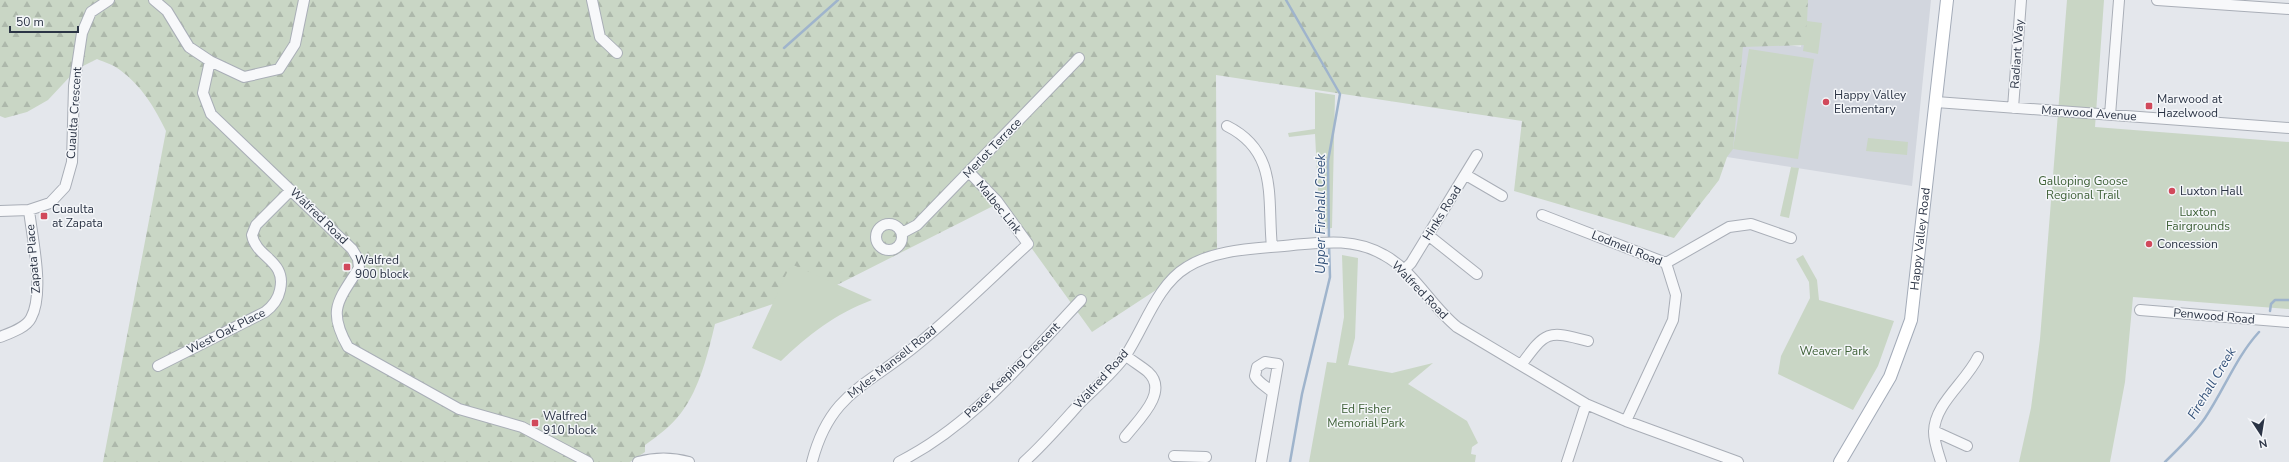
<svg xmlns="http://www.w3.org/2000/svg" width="2289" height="462" font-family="'Nunito Sans',sans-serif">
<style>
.built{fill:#d2d6de}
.forest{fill:url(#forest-firs)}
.park{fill:#c9d6c5}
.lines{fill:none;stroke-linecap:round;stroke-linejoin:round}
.stream{stroke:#9fb4cc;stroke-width:2.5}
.minor-casing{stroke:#a9aeb7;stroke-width:12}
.major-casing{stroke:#a3abb8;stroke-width:14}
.minor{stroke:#f7f8fa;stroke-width:10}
.major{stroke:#fff;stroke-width:12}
.poi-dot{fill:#d1495b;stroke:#f4f6f9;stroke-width:1.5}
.labels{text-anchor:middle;stroke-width:3;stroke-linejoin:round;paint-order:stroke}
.street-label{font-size:12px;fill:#2b3445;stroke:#f4f6f9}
.poi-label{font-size:12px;fill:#2b3445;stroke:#f4f6f9;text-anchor:start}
.park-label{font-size:12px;fill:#3f6138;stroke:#f4f6f9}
.water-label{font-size:13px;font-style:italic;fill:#34527a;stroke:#f4f6f9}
</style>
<defs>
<pattern id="forest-firs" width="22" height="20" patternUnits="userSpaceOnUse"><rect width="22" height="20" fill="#c9d6c5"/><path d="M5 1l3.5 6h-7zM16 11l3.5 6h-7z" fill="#adb8ab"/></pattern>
</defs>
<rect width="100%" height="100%" fill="#e4e7ec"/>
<!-- built -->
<path class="built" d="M1806,0H1931L1912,186L1727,157L1739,37L1801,47Z"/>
<!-- forest -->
<path class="forest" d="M0,0H1808L1806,45L1743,47L1733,149L1727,157L1719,180L1674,238L1514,191L1522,121L1216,75L1217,250L1092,332L999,203L819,294L793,297L715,324C708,353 700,388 681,413C671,426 658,436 645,445V452L630,462H103L166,131C155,108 141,85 120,70C114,65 104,62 97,59L77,69L48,100L27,112L5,118L0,116Z"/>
<!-- park -->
<path class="park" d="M2067,0H2104L2095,127L2289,142V309L2133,297L2125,382L2110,462H2019L2031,408L2040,339Z
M1807,21L1822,23L1818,54L1803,51Z
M1749,49L1814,59L1798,159L1733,149Z
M1315,92L1335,95L1332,228L1320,229L1315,134L1289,137L1288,133L1315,129Z
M1868,138L1908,142L1907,155L1866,151Z
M1791,167L1799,168L1789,218L1780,216Z
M1342,255L1358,258L1355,338L1348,365L1392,373L1433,363L1408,384L1467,421L1478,443L1472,447L1471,454L1476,455L1475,462H1309L1327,362L1336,363L1344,317Z
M1803,255L1817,280L1819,300L1894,321L1878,366L1853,410L1778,374L1781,356L1810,298L1809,282L1796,259Z
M791,264L872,300C835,314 808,335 781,361L752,348Z"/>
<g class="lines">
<!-- stream -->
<path class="stream" d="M1286,0L1340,94L1328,161L1329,240
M784,48L838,0
M2270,311L2271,304L2275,300H2289
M1290,462L1302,394L1330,277L1329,245
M2165,462C2179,448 2194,434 2205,418C2224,390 2236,357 2259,332"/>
<!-- minor casing -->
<g class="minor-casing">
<path id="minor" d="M154,0L167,11L189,47L210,61L244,77L279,69L295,44L304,0
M592,0L600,37L617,53
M2157,0L2289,9
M210,61L203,93L211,114L352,249L358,259L359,268C338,301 327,310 348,347L459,409L522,427L588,462
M1936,102L2289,128
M2013,108L2021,0
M2110,115L2119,0
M1227,126C1279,152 1267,199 1272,247
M1466,175L1502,196
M0,211L29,210L50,203L65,187L72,162L74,86L82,33L91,12L109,0
M1542,215L1666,263
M876 237a13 13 0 1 1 26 0a13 13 0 1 1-26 0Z
M902,233L917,225L1079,58
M1428,235L1477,274
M1666,263L1729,227L1751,224L1791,238
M1404,270L1411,263L1477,155
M2140,310L2289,322
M0,337C10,333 26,328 31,318C45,292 32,238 29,210
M1521,365C1546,331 1547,330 1588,341
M158,366L265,312C273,306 278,300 280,290C287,260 256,258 252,235L256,225L291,190
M1626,421L1673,320L1676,295L1666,263
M1934,431L1967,446
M1125,437C1137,421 1170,392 1148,372C1141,366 1132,361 1125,355
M1174,456L1206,457
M638,462C656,457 671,457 689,462
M812,462C830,392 868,386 918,344C956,313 992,277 1028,244L997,201L969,172
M899,462C973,425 1025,359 1081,300
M1024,462C1044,444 1062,423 1080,403C1095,388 1113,373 1126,355C1145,326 1157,285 1187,267C1217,248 1258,249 1293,245C1324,242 1355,238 1384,255C1414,271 1430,305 1457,327L1586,404L1626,421L1738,462
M1261,462L1278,364L1265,362L1257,367L1255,376C1259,384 1268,387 1273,393
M1567,462L1586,404
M1941,462C1938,452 1934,442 1934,432C1934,404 1966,382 1978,357"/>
</g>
<!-- major casing -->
<g class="major-casing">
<g id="major">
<path id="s1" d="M1840,462L1890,377L1911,320L1947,0"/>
</g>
</g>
<!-- minor -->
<use href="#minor" class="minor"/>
<!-- major -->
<use href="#major" class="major"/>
</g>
<!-- markers -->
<g class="poi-dot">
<circle cx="1826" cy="102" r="4"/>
<rect x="2145" y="102" width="8" height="8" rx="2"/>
<circle cx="2172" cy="191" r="4"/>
<rect x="40" y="212" width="8" height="8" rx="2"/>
<circle cx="2149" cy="244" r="4"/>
<rect x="343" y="263" width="8" height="8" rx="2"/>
<rect x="531" y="419" width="8" height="8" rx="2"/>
</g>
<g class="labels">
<!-- street labels -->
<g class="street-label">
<text transform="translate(2017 54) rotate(-86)" y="4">Radiant Way</text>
<text transform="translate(74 113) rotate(-86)" y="4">Cuaulta Crescent</text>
<text transform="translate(2089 113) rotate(4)" y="4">Marwood Avenue</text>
<text transform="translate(992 148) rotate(-46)" y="4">Merlot Terrace</text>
<text transform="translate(999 207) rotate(51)" y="4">Malbec Link</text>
<text transform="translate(1442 213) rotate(-58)" y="4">Hinks Road</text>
<text transform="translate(319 216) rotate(44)" y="4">Walfred Road</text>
<text dy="4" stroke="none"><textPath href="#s1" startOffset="241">Happy Valley Road</textPath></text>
<text transform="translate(1627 248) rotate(22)" y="4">Lodmell Road</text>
<text transform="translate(33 259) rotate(-95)" y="4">Zapata Place</text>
<text transform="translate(1420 290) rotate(46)" y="4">Walfred Road</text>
<text transform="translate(2214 316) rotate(5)" y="4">Penwood Road</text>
<text transform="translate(226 331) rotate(-27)" y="4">West Oak Place</text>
<text transform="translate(892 362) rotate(-38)" y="4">Myles Mansell Road</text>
<text transform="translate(1012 370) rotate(-45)" y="4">Peace Keeping Crescent</text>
<text transform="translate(1101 379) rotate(-48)" y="4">Walfred Road</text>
</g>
<!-- poi labels -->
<g class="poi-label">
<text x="1834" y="99">Happy Valley<tspan x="1834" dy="14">Elementary</tspan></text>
<text x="2157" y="103">Marwood at<tspan x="2157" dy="14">Hazelwood</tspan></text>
<text x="2180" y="195">Luxton Hall</text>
<text x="52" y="213">Cuaulta<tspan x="52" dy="14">at Zapata</tspan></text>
<text x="2157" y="248">Concession</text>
<text x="355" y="264">Walfred<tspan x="355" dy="14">900 block</tspan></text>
<text x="543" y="420">Walfred<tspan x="543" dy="14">910 block</tspan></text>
</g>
<!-- park labels -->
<g class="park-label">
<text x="2083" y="185">Galloping Goose<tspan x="2083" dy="14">Regional Trail</tspan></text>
<text x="2198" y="216">Luxton<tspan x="2198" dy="14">Fairgrounds</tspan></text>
<text x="1834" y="355">Weaver Park</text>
<text x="1366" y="413">Ed Fisher<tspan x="1366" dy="14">Memorial Park</tspan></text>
</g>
<!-- water labels -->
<g class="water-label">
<text transform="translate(1320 214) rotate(-90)" y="5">Upper Firehall Creek</text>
<text transform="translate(2211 383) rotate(-59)" y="5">Firehall Creek</text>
</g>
</g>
<!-- north arrow -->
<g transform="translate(2261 434) rotate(168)" stroke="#f4f6f9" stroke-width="3" paint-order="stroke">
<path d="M0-3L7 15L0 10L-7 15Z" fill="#2b3445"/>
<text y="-6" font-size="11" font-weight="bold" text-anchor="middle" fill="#2b3445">N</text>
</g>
<!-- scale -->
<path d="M10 26v6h68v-6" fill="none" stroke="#2b3445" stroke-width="2"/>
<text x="16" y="26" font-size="12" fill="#2b3445" stroke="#f4f6f9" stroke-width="3" paint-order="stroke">50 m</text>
</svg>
